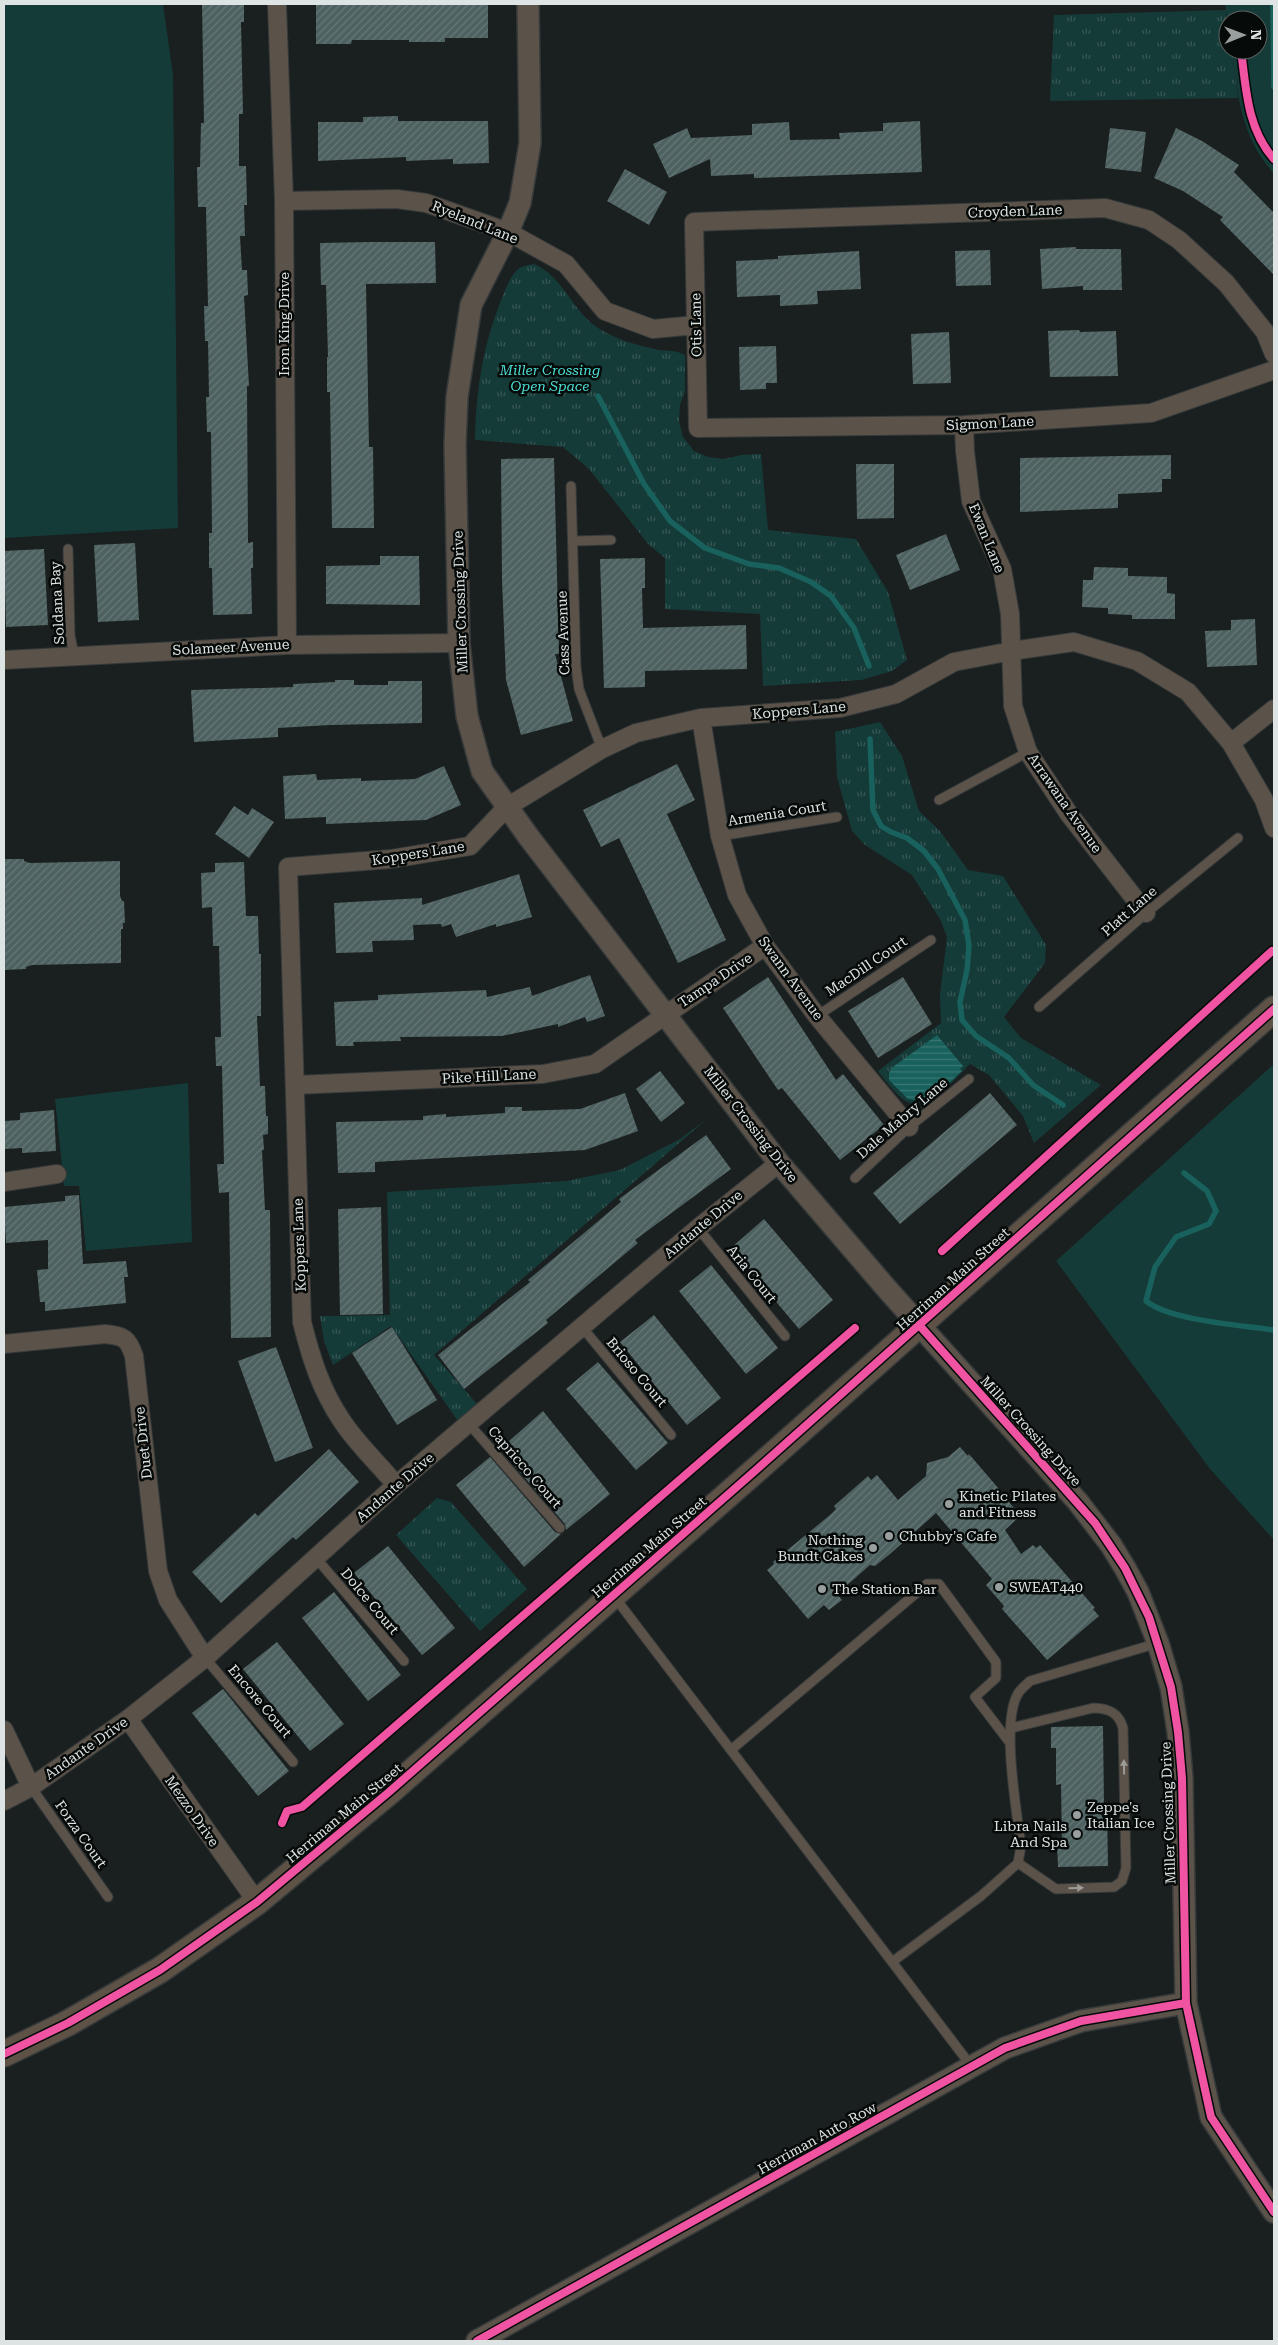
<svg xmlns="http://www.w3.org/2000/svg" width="1278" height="2345" font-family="'Roboto Serif',serif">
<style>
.grass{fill:#153b38}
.park{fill:url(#park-tufts)}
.water{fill:url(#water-rules)}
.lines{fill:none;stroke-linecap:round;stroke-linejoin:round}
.stream{stroke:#19615d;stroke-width:5.5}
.building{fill:url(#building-hatch)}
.service-casing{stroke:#363a3a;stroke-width:11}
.minor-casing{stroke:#363a3a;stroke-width:20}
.tertiary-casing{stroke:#363a3a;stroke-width:24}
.secondary-casing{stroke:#363a3a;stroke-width:28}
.service{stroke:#5b5249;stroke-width:9}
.minor{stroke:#5b5249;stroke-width:18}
.tertiary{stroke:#5b5249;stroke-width:21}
.secondary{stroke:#5d5245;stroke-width:25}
.cycleway-casing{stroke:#060a09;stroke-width:11}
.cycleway{stroke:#f153a3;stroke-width:8}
.oneway{fill:#9c9b96}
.poi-dot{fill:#999f9e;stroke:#060a09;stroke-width:2}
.labels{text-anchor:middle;stroke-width:5;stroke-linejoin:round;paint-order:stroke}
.street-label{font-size:14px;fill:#dee4e3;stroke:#060a09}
.park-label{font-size:14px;font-style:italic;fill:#4cddd3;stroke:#060a09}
.poi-label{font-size:14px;fill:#dee4e3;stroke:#060a09;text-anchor:start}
</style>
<defs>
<pattern id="park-tufts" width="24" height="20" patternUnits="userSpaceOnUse" patternTransform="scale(1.25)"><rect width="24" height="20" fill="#153b38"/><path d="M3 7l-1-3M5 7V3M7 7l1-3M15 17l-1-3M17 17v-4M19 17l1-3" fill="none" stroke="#375755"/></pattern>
<pattern id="water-rules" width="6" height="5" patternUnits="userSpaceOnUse" patternTransform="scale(1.25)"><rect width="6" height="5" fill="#19615d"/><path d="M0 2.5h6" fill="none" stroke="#3a7874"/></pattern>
<pattern id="building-hatch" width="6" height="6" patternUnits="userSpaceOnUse" patternTransform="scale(1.25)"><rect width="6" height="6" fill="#4d6160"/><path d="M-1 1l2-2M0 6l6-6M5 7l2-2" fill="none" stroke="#667877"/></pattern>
</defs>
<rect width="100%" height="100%" fill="#1a1f1f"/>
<!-- grass -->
<path class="grass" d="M4,4H163L173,75L178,528L4,538Z
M1225,4H1274V174C1241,136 1238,98 1232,50H1258V20H1228V23Z
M1274,1064V1540L1210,1469L1056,1261Z
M188,1083L192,1242L86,1251L79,1186H64L55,1099Z"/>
<!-- park -->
<path class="park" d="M1226,10L1228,50H1232L1238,98L1050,101L1054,15Z
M534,264C563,276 572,311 598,328C617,340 637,345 659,350C668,351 676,350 685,355V391L680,405L679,421L683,437L694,451L708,457L724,459L741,455L761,454L768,530L856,539L888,592L907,660L892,671L861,680L763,686L760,614L665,609V558L649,545L589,469L563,447L475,440C476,390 483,344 502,298C506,289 509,278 517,270C521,266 528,265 534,264Z
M880,722L902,756L919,811L940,831L968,870L1003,876L1046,945L1045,963L1004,1017L1021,1038L1101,1085L1034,1143L1023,1116L989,1075L970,1064C956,1078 926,1115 904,1100C894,1092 886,1081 878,1071L941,1023L940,994L947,937L940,919L912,875L865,845L852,831L837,777L835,732Z
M708,1118L434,1355L477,1404L458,1421L391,1326L333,1365L324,1341L320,1316L390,1315L387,1192L566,1181L620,1170L680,1139Z
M437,1498L451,1502L527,1589L480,1631L396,1535Z"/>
<!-- water -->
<path class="water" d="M937,1035L963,1066L960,1069L962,1071C946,1085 931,1105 908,1099L889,1080V1073L893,1067Z"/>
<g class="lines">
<!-- stream -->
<path class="stream" d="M1273,4L1274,87
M598,396L644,484L670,521L705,548L749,564L779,568L811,582L831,596L854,628L869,666
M870,739L873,810L881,826L891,832L907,838L924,851L938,869L965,920L969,946L967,970L960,1002L962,1020L976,1036L1009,1058L1033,1085L1063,1105
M1184,1173L1207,1191L1216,1211L1209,1224L1176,1237L1155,1267L1146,1301C1171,1321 1241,1325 1274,1330"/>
</g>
<!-- building -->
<path class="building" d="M202,4H244V22H241L243,114H239V166H246L247,205H244L245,236H240L242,270H247L248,295L244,296L249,386H247L248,543L253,542V568H251L252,614L213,615L212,568H209V533H212L211,432H207L206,397H209L208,341H205L204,306H208L206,207H198L197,167H200L201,123H204Z
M316,4H488V38H445V42H409V40H352L351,44H316Z
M398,116V121H488L489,163L453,164V159L406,161V157L318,161V122H363V117Z
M920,121L922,172L754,178V174L711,176L710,159L669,178L653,144L687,128L691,138L752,135V124L789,122L790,140L840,139L839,133L883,131V123Z
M1110,128L1146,132L1141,172L1105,168Z
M1176,128L1202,141L1239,165L1234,172L1274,213V275L1220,220L1223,217L1183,191L1154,178Z
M625,169L667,192L649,225L607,201Z
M369,242H435L436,283L366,284L369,447H373L374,528H332L330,392H327V357H328L326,285H321L320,243Z
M1076,247V249H1121L1122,290H1083V286L1042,289L1040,249Z
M990,250L991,285L956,286L955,251Z
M859,251L861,289L817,291L818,304L780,306V295L737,297L736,261L778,259V256Z
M1079,330L1080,332L1116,331L1118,376L1050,377L1048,331Z
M949,332L951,383L913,384L911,334Z
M776,346L777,383H766V389L740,390L739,347Z
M1171,455V479H1162V492L1118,494V508L1020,512V458Z
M554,458L559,654H555L573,721L521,735L506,680L502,580L501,459Z
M856,464H894V518L857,519Z
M946,534L960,570L910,590L896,555Z
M135,543L139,620L98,622L94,545Z
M44,549L48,625L6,627L4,551Z
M380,556H419L420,605L326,604V566L380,565Z
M645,558V588H642L643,628L746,625L747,669L645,671V687L604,688L600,559Z
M1094,567L1128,568V576L1167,577V593L1175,594V619H1132V615L1108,614V608L1082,607L1083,580H1093Z
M1255,619L1257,665L1207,667L1205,631L1231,630V620Z
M335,680H354V685H388V681H422V723L330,725L278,728V737L194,742L191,690L293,687V684L335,682Z
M677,764L695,800L667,814L726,940L678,963L619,838L601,847L583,810Z
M444,766L461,805L426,820L326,824V817L285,819L283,776L316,774L317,780L361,778V781L415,779Z
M234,806L248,815L252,808L274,822L249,858L215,834Z
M4,859H24V861L30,863L120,861V896L122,901H124L125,923H123V929H121V963L32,965L26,967V969L4,970Z
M244,862L246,916H258L259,954H261V1016H257L260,1086H265L266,1116H268V1134L263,1135L264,1150H262L265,1210H270L271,1337L231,1338L229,1192L219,1193L217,1164H224L222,1066H216L215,1037H221L219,946H213L212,907L202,908L201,873L215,872V863Z
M519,874L532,917L496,927V924L456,937L451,924L442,927L441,924L413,925L414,940L372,941L373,952L336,953L334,903L422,898V905Z
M590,975L605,1016L587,1022L585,1017L558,1027V1024L502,1036L400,1037L401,1041L353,1042L354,1046H336L334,1002L378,1000V995L486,990L487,997L530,987L532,996Z
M768,977L836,1080L843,1074L884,1125L840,1160L782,1088L778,1090L723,1008Z
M903,977L932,1024L878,1058L848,1011Z
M660,1071L685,1103L661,1122L636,1089Z
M625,1093L638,1131L585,1150L375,1162V1172L338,1173L336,1122L423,1120V1116L446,1114V1117L505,1113V1107H522V1111L580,1109Z
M990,1093L1017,1125L900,1224L873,1193Z
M54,1110L56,1151L22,1153V1148L4,1149V1121L20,1120V1113Z
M706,1135L731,1169L635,1240L638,1243L546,1320L548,1323L464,1389L438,1355L530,1282L528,1280L621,1202L619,1199Z
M79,1195L83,1264L126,1261L128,1277H124L126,1303L45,1311V1302H40L37,1270L48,1269V1240L6,1243L4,1207L65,1201V1196Z
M381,1207L383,1314L340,1315L338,1209Z
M764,1219L833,1300L799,1329L731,1248Z
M711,1265L778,1348L746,1374L679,1291Z
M654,1315L721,1398L687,1425L620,1342Z
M392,1327L437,1400L397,1425L352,1353Z
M276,1347L313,1448L275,1462L238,1361Z
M598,1362L668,1443L636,1470L566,1389Z
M543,1411L610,1494L566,1530L565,1524L500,1449Z
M960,1447L968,1456L969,1454L999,1489L1020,1516L1005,1530L1021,1554L1033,1545L1036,1548L1040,1545L1095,1608L1093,1609L1099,1616L1047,1660L1002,1609L1004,1606L986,1585L992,1579L936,1513L890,1554L875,1566L870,1565L837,1594L842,1600L829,1610L824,1605L808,1619L767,1570L774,1564L773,1562L830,1515L836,1509L834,1506L868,1476L871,1480L877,1475L898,1500L926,1476L927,1463L948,1457Z
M329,1449L359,1482L296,1540L293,1537L221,1603L192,1572L255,1513L258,1516Z
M490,1457L555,1532L561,1534L524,1567L456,1485Z
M388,1546L455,1628L422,1655L354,1573Z
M334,1592L401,1675L368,1701L302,1618Z
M277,1642L344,1724L310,1751L243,1669Z
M223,1689L289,1771L258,1796L192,1713Z
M1103,1726L1104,1806H1107L1108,1866L1058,1867L1057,1844H1062L1061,1784L1056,1785V1748H1051V1727Z"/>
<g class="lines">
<!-- service casing -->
<g class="service-casing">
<path id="service" d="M571,486L576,667L579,689L602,749
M574,541L611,540
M68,549L70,635L74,655
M939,800L1028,752
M720,836L837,817
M1039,1007L1146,913L1238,838
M817,1016L931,940
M855,1178L909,1127L969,1079
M698,1228L785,1336
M582,1327L671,1435
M469,1424L560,1528
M316,1558L404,1661
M613,1595L972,2067
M205,1658L293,1762
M1011,1728L1093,1708C1109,1708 1119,1713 1123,1728L1126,1868L1122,1881L1114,1887L1056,1889L1018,1863
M731,1750L927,1584H939L996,1662V1678L975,1697L1010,1743
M31,1787L108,1897
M892,1962L981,1896L1018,1863L1021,1846C1017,1812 1000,1719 1019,1692C1022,1688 1027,1684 1030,1681L1158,1643"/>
</g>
<!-- minor casing -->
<g class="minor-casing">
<path id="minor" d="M277,4L284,201L287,645
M284,201L397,199L426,203L508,232L566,264L605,311L653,329L696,325
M1274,354L1265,332L1226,283L1179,240L1149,220L1105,208L694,222L698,428L964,425L1151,413L1274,370
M964,425L965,451L971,501L1002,569L1010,614L1013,706L1028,752L1069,814L1146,913
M4,660L287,645L459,643
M701,718L720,836L737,895L765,946L817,1016L909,1127
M1231,743L1274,709
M296,1085L543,1074L595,1064L765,946
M4,1182L57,1174
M4,1344L105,1334C124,1336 128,1338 134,1356L158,1571L168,1600L205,1658
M396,1485C379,1464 357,1444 342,1421C321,1390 311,1358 302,1322L288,867L391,859L470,846L507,807L602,749L636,733L701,718L840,708L896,694L954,662L1012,651L1074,642L1137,661L1188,692L1231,743L1264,800L1274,828
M128,1719L257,1902
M4,1730L31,1787
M4,1801L31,1787L128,1719L205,1658L396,1485L698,1228L779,1163"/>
</g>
<!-- tertiary casing -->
<g class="tertiary-casing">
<path id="tertiary" d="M528,4L530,143L520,203L508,232L471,305L457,397L455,445L459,643L467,716L482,771L528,836L779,1163L887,1289L1078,1502L1111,1545L1125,1568L1138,1592L1158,1643L1171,1687L1178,1732L1182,1778L1186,2003L1211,2117L1274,2212
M477,2341L1005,2048L1081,2021L1186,2003"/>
</g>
<!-- secondary casing -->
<g class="secondary-casing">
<path id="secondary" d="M4,2054L68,2023L160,1970L257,1902L389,1792L756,1470L1274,1009"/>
</g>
<!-- service -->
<use href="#service" class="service"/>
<!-- minor -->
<use href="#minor" class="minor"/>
<!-- tertiary -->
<use href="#tertiary" class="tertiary"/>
<!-- secondary -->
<use href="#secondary" class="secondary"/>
<!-- cycleway casing -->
<g class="cycleway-casing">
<path id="cycleway" d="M1241,50C1246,88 1247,129 1274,159
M942,1251L1272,951
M920,1326L1095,1523L1125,1568L1149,1617L1171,1687L1178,1732L1182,1778L1186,2003L1211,2117L1274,2212
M282,1823L287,1811L302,1807L855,1328
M4,2054L68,2023L160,1970L257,1902L389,1792L756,1470L1274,1009
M477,2341L1005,2048L1081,2021L1186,2003"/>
</g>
<!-- cycleway -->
<use href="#cycleway" class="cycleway"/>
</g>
<!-- one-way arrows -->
<defs><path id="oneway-solid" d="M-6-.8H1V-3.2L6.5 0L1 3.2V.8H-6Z" transform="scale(1.25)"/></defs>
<g class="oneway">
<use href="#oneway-solid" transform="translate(1124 1767) rotate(-91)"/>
<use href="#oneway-solid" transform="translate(1076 1888) rotate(-1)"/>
</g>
<!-- markers -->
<g class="poi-dot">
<circle cx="949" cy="1504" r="5"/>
<circle cx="889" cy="1536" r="5"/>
<circle cx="873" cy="1548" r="5"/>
<circle cx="999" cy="1587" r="5"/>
<circle cx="822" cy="1589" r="5"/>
<circle cx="1077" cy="1815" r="5"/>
<circle cx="1077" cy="1834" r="5"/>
</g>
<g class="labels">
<!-- street labels -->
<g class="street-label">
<text transform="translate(1015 211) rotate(-2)" y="5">Croyden Lane</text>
<text transform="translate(475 222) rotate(22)" y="5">Ryeland Lane</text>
<text transform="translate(284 324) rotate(-90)" y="5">Iron King Drive</text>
<text transform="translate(696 325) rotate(-91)" y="5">Otis Lane</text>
<text transform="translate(990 423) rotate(-3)" y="5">Sigmon Lane</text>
<text transform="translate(987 538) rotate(68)" y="5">Ewan Lane</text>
<text transform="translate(460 602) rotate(-92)" y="5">Miller Crossing Drive</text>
<text transform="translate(57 603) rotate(-93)" y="5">Soldana Bay</text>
<text transform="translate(563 633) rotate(-92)" y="5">Cass Avenue</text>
<text transform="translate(231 647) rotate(-3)" y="5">Solameer Avenue</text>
<text transform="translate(799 710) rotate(-5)" y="5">Koppers Lane</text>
<text transform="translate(1065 803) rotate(55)" y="5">Arrawana Avenue</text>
<text transform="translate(777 813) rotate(-9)" y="5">Armenia Court</text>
<text transform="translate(418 853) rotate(-9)" y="5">Koppers Lane</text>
<text transform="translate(1129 911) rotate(-41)" y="5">Platt Lane</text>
<text transform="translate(866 966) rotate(-34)" y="5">MacDill Court</text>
<text transform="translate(791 978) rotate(54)" y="5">Swann Avenue</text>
<text transform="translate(715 980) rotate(-34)" y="5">Tampa Drive</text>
<text transform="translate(489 1076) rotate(-3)" y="5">Pike Hill Lane</text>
<text transform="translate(902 1118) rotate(-41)" y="5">Dale Mabry Lane</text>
<text transform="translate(751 1124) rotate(52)" y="5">Miller Crossing Drive</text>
<text transform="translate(703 1224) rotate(-40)" y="5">Andante Drive</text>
<text transform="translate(299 1245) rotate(-92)" y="5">Koppers Lane</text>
<text transform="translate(752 1274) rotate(51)" y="5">Aria Court</text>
<text transform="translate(953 1279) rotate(-42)" y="5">Herriman Main Street</text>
<text transform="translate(637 1372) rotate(50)" y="5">Brioso Court</text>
<text transform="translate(1031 1431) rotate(48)" y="5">Miller Crossing Drive</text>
<text transform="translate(143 1443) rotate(-96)" y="5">Duet Drive</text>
<text transform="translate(525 1467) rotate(49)" y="5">Capricco Court</text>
<text transform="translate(395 1487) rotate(-41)" y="5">Andante Drive</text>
<text transform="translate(649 1547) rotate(-41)" y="5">Herriman Main Street</text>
<text transform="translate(370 1601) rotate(50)" y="5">Dolce Court</text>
<text transform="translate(260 1701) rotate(50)" y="5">Encore Court</text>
<text transform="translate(86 1748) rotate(-35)" y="5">Andante Drive</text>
<text transform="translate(192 1811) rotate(55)" y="5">Mezzo Drive</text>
<text transform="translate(344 1813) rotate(-40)" y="5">Herriman Main Street</text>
<text transform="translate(1168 1813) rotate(-92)" y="5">Miller Crossing Drive</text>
<text transform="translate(81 1834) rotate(55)" y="5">Forza Court</text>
<text transform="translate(817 2138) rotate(-29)" y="5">Herriman Auto Row</text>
</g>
<!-- park labels -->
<g class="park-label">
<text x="550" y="375">Miller Crossing<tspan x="550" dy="16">Open Space</tspan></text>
</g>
<!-- poi labels -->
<g class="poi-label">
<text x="959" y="1501">Kinetic Pilates<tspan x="959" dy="16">and Fitness</tspan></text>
<text x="899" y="1541">Chubby's Cafe</text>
<text x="863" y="1545" text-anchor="end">Nothing<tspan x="863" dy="16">Bundt Cakes</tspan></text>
<text x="1009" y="1592">SWEAT440</text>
<text x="832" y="1594">The Station Bar</text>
<text x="1087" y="1812">Zeppe's<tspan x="1087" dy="16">Italian Ice</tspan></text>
<text x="1067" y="1831" text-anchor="end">Libra Nails<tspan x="1067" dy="16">And Spa</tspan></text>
</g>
</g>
<!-- border -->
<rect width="1278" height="2345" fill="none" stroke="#dee4e3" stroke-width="10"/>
<!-- north arrow -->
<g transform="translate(1243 35) rotate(89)"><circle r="24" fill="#060a09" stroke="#5c6160"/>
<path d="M0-4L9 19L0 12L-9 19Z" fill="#999f9e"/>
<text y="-8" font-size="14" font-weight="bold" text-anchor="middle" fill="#dee4e3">N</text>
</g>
</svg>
